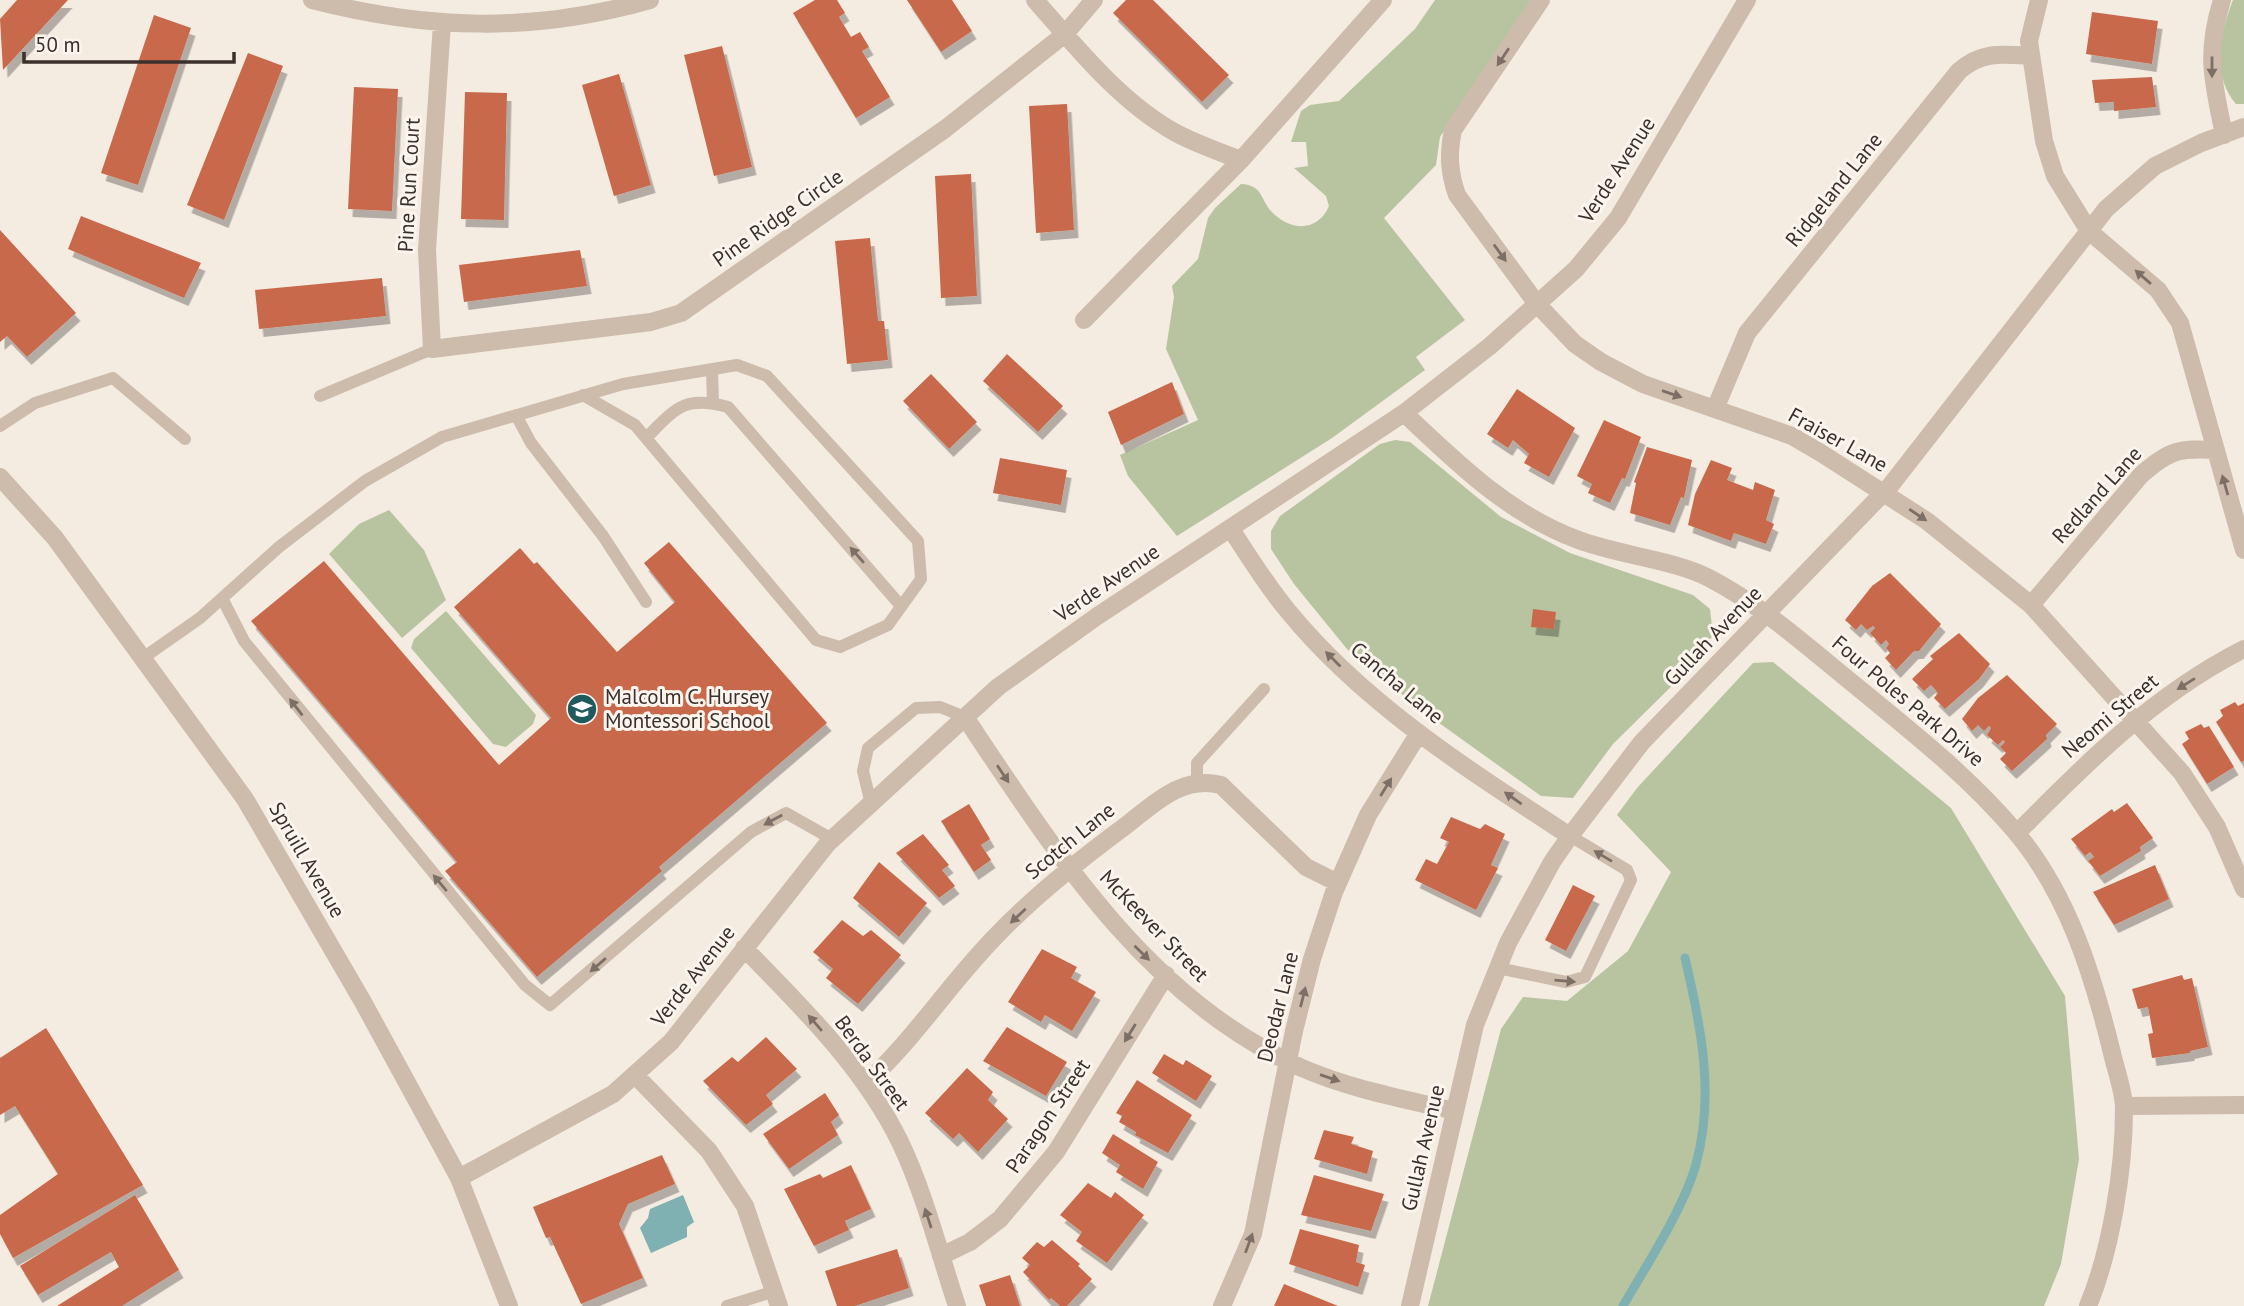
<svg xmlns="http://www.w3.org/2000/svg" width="2244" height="1306" font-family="'PT Sans',sans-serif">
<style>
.green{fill:#b8c4a0}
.water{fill:#7fb0b2}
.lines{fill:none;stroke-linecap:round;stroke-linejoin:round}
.stream{stroke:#7fb0b2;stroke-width:9}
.building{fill:#c8694b;filter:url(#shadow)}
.service{stroke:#cdbbac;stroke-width:12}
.minor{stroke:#cdbbac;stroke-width:18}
.tertiary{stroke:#cdbbac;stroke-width:18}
.oneway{fill:#7d6f65}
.labels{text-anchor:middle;stroke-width:6;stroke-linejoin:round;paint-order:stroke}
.street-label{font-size:21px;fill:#3b302b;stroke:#fbf5ee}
.poi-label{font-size:21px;fill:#3b302b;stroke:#fbf5ee;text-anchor:start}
</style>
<defs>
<filter id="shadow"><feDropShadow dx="4.5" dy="8" stdDeviation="0" flood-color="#0004"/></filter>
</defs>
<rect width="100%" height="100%" fill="#f4ebe1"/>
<!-- green -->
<path class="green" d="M1435,0H1531L1440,137L1436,165L1384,218L1465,320L1416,357L1425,370L1332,438L1177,536L1128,476L1120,455L1198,420L1166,349L1174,297L1172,286L1198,259L1208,218L1215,208L1241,184C1265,185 1260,203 1275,215C1294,232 1319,230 1329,206L1326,196L1294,168L1308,166L1306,142H1291L1301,111L1310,105L1339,101L1415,29Z
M2233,0H2244V104H2236C2211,75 2220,33 2233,0Z
M1395,440L1410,442L1501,517L1570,553L1693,595L1710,609L1713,635L1692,666L1613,744L1573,798L1541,796L1421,710L1347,649L1294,584L1271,549V531L1280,516L1380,444Z
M389,510L424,550L446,600L402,638L329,554L359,524Z
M446,611L536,715L533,724L506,747L493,744L411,648L414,639Z
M1773,662L1951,808L2065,996L2079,1159L2061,1264L2044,1306H1428L1501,1029L1523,997L1567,1001L1628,951L1671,872L1617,815L1637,788L1753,663Z"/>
<!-- water -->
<path class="water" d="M683,1195L694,1222L687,1227V1237L651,1253L640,1228L648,1218L650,1209Z"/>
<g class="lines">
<!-- stream -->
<path class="stream" d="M1623,1306C1646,1266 1684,1208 1696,1164C1715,1095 1701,1026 1685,958"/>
</g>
<!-- building -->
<path class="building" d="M17,0H68L3,70L0,19Z
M815,0H837L845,13L839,17L851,37L860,32L869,47L862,51L890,97L856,118L793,13Z
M907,0H952L972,31L941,52Z
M1126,0H1153L1229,75L1202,102L1113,13Z
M2092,12L2158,21L2152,64L2086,54Z
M154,15L191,28L138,185L101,173Z
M722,46L752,167L714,176L684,55Z
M248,53L283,66L224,220L187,205Z
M619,74L651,185L614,196L582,85Z
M2152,77L2156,107L2114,111V102L2095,103L2092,80Z
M354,87L398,89L392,211L348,209Z
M465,92L507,93L504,220L461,219Z
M1067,104L1074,230L1036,233L1029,106Z
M971,174L977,296L941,298L935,176Z
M81,216L201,263L184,298L68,249Z
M0,230L76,313L27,357L7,336L0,342Z
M870,238L878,321H884L888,360L847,364L835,241Z
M580,250L587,286L464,302L459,265Z
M382,278L386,316L259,329L255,290Z
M1007,354L1063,406L1038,432L983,381Z
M931,374L977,422L949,449L903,401Z
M1172,382L1184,414L1121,445L1108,412Z
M1517,389L1575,428L1549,477L1524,463L1529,454L1513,440L1508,448L1487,434Z
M1604,420L1641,437L1625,479L1622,478L1610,503L1588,493L1592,484L1577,476Z
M1647,447L1692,460L1684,498L1681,497L1670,525L1630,513L1636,483L1634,482Z
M1000,458L1067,470L1061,505L993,493Z
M1711,460L1732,468L1727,480L1753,490L1755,482L1775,490L1766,520L1774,524L1766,544L1734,533L1731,541L1688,525L1695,494Z
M669,542L827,723L659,867L662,871L537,977L445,871L457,862L251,621L324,561L499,765L551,718L454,607L520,548L534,564L537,562L617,652L675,602L644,563Z
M1890,573L1941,624L1919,651H1914L1896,670L1885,658L1890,653L1886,648L1889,644L1886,640L1881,645L1870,633L1875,628L1873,626L1867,630L1861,624L1856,630L1845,620L1872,586Z
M1533,609L1556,612L1554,629L1531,627Z
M1959,633L1990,664L1979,679L1945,709L1934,698L1938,693L1931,685L1924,691L1912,679L1933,659L1930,656Z
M2007,675L2057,724L2046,735L2047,739L2012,771L2000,759L2006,753L2000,747L2005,742L2003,740L1998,745L1987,735L1991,728L1989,726L1984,731L1978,725L1972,731L1962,719L1978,698Z
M2235,702L2238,706L2244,703V761L2241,762L2216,722L2223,716L2220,710Z
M2201,724L2204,728L2209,726L2234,767L2207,784L2182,744L2189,739L2185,732Z
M2127,803L2153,838L2140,847L2141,851L2100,876L2088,861L2094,857L2090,852L2085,856L2071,839L2112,809L2114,812Z
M969,804L990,839L981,845L991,860L974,872L941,821Z
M1451,817L1480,829L1485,824L1505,834L1491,865L1498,868L1476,910L1415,880L1426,859L1437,864L1449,842L1440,838Z
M923,834L949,865L942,870L955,886L939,898L896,853Z
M879,862L927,903L899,937L853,898Z
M2155,865L2169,899L2114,925L2093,892Z
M1573,885L1595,896L1566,951L1545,940Z
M842,920L863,936L871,930L901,955L858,1004L826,978L833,969L813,952Z
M1042,949L1077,967L1071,978L1096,992L1072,1031L1045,1015L1041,1022L1008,1002Z
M2182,975L2184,980L2192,978L2208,1047L2190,1051V1053L2152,1058L2148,1034L2153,1033L2148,1007L2138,1009L2132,989Z
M1007,1027L1067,1062L1046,1096L983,1061Z
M46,1028L143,1185L13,1258L0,1234V1215L58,1174L15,1106L0,1115V1058Z
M766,1037L797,1069L766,1095L773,1104L746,1125L703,1081L732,1057L738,1062Z
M1164,1054L1183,1065L1186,1060L1212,1076L1196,1101L1152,1073Z
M967,1068L993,1092L988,1100L1008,1119L978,1152L959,1133L953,1139L925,1113Z
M1137,1080L1192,1115L1168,1153L1135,1135L1136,1132L1119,1122L1122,1116L1116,1113Z
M825,1093L839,1115L831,1122L838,1135L789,1169L763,1134Z
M1324,1130L1354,1137L1351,1144L1373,1151L1367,1174L1314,1159Z
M1113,1134L1158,1162L1143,1189L1116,1172L1120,1165L1102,1153Z
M662,1155L675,1184L628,1204L619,1224L643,1278L581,1304L550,1237L546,1238L533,1207Z
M851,1165L871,1209L845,1221L849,1230L814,1246L784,1189L820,1174L823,1178Z
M1314,1175L1384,1194L1371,1231L1301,1215Z
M1088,1183L1111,1198L1115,1192L1144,1215L1107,1263L1076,1241L1082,1232L1060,1215Z
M135,1195L179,1270L122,1306H57L119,1267L111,1252L38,1295L20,1266Z
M1300,1229L1359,1245L1356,1262L1365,1265L1358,1287L1289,1264Z
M1052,1240L1080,1264L1078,1266L1092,1279L1067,1306H1060L1051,1298L1049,1300L1023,1272L1030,1265L1022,1258L1037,1242L1044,1247Z
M897,1249L909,1288L855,1306H837L825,1271Z
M1010,1275L1020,1306H986L979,1285Z
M1284,1284L1338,1306H1274Z"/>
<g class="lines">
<!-- service -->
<path class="service" d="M712,369L713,403
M320,396L432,349
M516,415L531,443L603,536L646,602
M0,426L35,403L113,378L185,439
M646,438C676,408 684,395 728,407L901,606
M222,598L244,641L525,985L550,1005L751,832L786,813L832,839
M143,658L200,618L279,547L365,481L442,437L623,384L737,365L767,376L918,541L921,579L888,625L840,647L816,640L635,425L583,395
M1197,782V763L1264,689
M871,804L863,771L868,748L916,708L940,707L965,717
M1498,968L1566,982L1585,977L1631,880L1627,870L1570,836
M727,1306L775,1291"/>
<!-- minor -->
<path class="minor" d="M312,0C429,30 533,33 650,0
M1035,0C1076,47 1121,103 1176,133C1197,144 1219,152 1241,160
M1541,0L1453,130C1448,154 1449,172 1457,195L1537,304L1575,344L1601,362L1643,384L1792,436L1821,453L1927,521L2031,605L2182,773L2217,827L2244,889
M2039,0L2029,41L2044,141L2055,176L2089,231L2158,290L2180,323L2244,550
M2222,0C2205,55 2213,80 2224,135
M442,23L427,250L432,349L651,322L681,313L945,129L1065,34L1094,0
M1084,320L1241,160L1383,0
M1715,409L1747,333L1959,71C1982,51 2002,54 2031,56
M1404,413C1456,462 1507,513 1576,539C1616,555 1672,559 1709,578C1763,606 1809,648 1856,686C1912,732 1967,775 2014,830C2068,893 2093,975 2112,1053C2116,1071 2124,1091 2124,1109C2124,1170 2111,1250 2088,1306
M1230,528C1249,556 1266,585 1288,611C1364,704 1470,771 1570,836
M2031,605L2141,475C2169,450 2179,448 2216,450
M965,717C1055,852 1148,1000 1302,1068C1350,1089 1404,1099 1455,1111
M2017,833C2086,763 2155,694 2244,649
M744,948C802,1007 865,1069 901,1144C925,1195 939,1252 957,1306
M635,1075L709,1151L745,1206L779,1306
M865,1084C913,1041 949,984 995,937C1034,896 1078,861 1124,827C1154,804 1181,775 1221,785L1306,867L1338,883
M2125,1106L2244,1105
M459,1178L613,1094L671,1042L828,843L998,687L1096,617L1404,413L1490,346L1576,269L1618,218L1747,0
M941,1256L970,1242L1000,1219L1056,1152L1166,975
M1222,1306L1253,1234L1294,1031L1312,959L1334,892L1368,815L1419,733
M1410,1306L1475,1025L1508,943L1552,862L1570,836L1642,742L1890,486L2106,209L2155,166L2201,143L2244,127"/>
<!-- tertiary -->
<path class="tertiary" d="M0,477L55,538L245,799L363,1002L459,1178L509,1306"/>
</g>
<!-- one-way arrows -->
<defs><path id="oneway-solid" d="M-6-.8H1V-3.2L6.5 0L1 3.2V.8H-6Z" transform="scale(1.75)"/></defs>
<g class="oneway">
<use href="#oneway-solid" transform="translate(1503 57) rotate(124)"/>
<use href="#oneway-solid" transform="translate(2212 67) rotate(90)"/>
<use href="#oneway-solid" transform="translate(1500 253) rotate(54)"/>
<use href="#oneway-solid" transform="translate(2143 277) rotate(-139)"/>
<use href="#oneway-solid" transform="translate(1672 394) rotate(19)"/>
<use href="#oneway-solid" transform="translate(2225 485) rotate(-106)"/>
<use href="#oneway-solid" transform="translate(1918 515) rotate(34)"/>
<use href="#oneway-solid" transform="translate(857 555) rotate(-131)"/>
<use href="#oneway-solid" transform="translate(1333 659) rotate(-135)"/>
<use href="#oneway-solid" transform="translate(2186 684) rotate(148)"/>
<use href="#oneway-solid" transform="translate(296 707) rotate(-128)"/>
<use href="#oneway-solid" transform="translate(1003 774) rotate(56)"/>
<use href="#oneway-solid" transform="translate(1386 787) rotate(-58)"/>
<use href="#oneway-solid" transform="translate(1513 798) rotate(-145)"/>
<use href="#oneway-solid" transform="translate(773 820) rotate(151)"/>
<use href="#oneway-solid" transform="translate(1603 856) rotate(-149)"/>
<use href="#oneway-solid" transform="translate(440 883) rotate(-130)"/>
<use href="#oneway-solid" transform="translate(1018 916) rotate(137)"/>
<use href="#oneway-solid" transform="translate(1142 953) rotate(44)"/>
<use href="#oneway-solid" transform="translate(598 965) rotate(139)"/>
<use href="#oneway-solid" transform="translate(1565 981) rotate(5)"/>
<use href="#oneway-solid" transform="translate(1303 997) rotate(-76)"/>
<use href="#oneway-solid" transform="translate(815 1023) rotate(-131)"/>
<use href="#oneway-solid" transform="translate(1130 1033) rotate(122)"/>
<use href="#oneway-solid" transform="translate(1330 1078) rotate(19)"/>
<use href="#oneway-solid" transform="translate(928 1218) rotate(-108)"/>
<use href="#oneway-solid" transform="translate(1249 1243) rotate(-70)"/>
</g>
<!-- icons -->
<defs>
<g id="school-disc" transform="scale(1.575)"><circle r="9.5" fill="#1f5a5e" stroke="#fbf5ee"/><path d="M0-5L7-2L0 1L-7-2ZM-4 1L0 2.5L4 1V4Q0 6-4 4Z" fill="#fff"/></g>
</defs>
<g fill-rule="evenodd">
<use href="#school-disc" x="582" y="709"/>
</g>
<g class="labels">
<!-- street labels -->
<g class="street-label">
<text transform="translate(1617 170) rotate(-57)" y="7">Verde Avenue</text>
<text transform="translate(409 185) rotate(-87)" y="7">Pine Run Court</text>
<text transform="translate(1834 190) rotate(-51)" y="7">Ridgeland Lane</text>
<text transform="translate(778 218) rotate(-35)" y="7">Pine Ridge Circle</text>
<text transform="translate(1838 440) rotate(29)" y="7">Fraiser Lane</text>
<text transform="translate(2097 495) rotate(-48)" y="7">Redland Lane</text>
<text transform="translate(1107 583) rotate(-34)" y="7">Verde Avenue</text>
<text transform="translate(1713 636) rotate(-46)" y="7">Gullah Avenue</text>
<text transform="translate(1397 683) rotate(40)" y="7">Cancha Lane</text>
<text transform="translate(1908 701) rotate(40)" y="7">Four Poles Park Drive</text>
<text transform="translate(2110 716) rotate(-40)" y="7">Neomi Street</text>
<text transform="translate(1070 841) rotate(-39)" y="7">Scotch Lane</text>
<text transform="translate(307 860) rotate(60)" y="7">Spruill Avenue</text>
<text transform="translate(1154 926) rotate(46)" y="7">McKeever Street</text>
<text transform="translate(693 976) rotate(-52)" y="7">Verde Avenue</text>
<text transform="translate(1278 1007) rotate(-76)" y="7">Deodar Lane</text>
<text transform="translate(872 1063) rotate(54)" y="7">Berda Street</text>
<text transform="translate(1048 1116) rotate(-56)" y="7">Paragon Street</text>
<text transform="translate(1423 1148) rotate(-77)" y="7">Gullah Avenue</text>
</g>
<!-- poi labels -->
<g class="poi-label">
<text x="605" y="704">Malcolm C. Hursey<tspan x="605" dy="24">Montessori School</tspan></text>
</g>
</g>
<!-- scale -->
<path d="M24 52v10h210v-10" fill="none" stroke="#3b302b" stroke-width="3.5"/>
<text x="35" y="52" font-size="21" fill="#3b302b" stroke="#fbf5ee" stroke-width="5" paint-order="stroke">50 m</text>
</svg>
